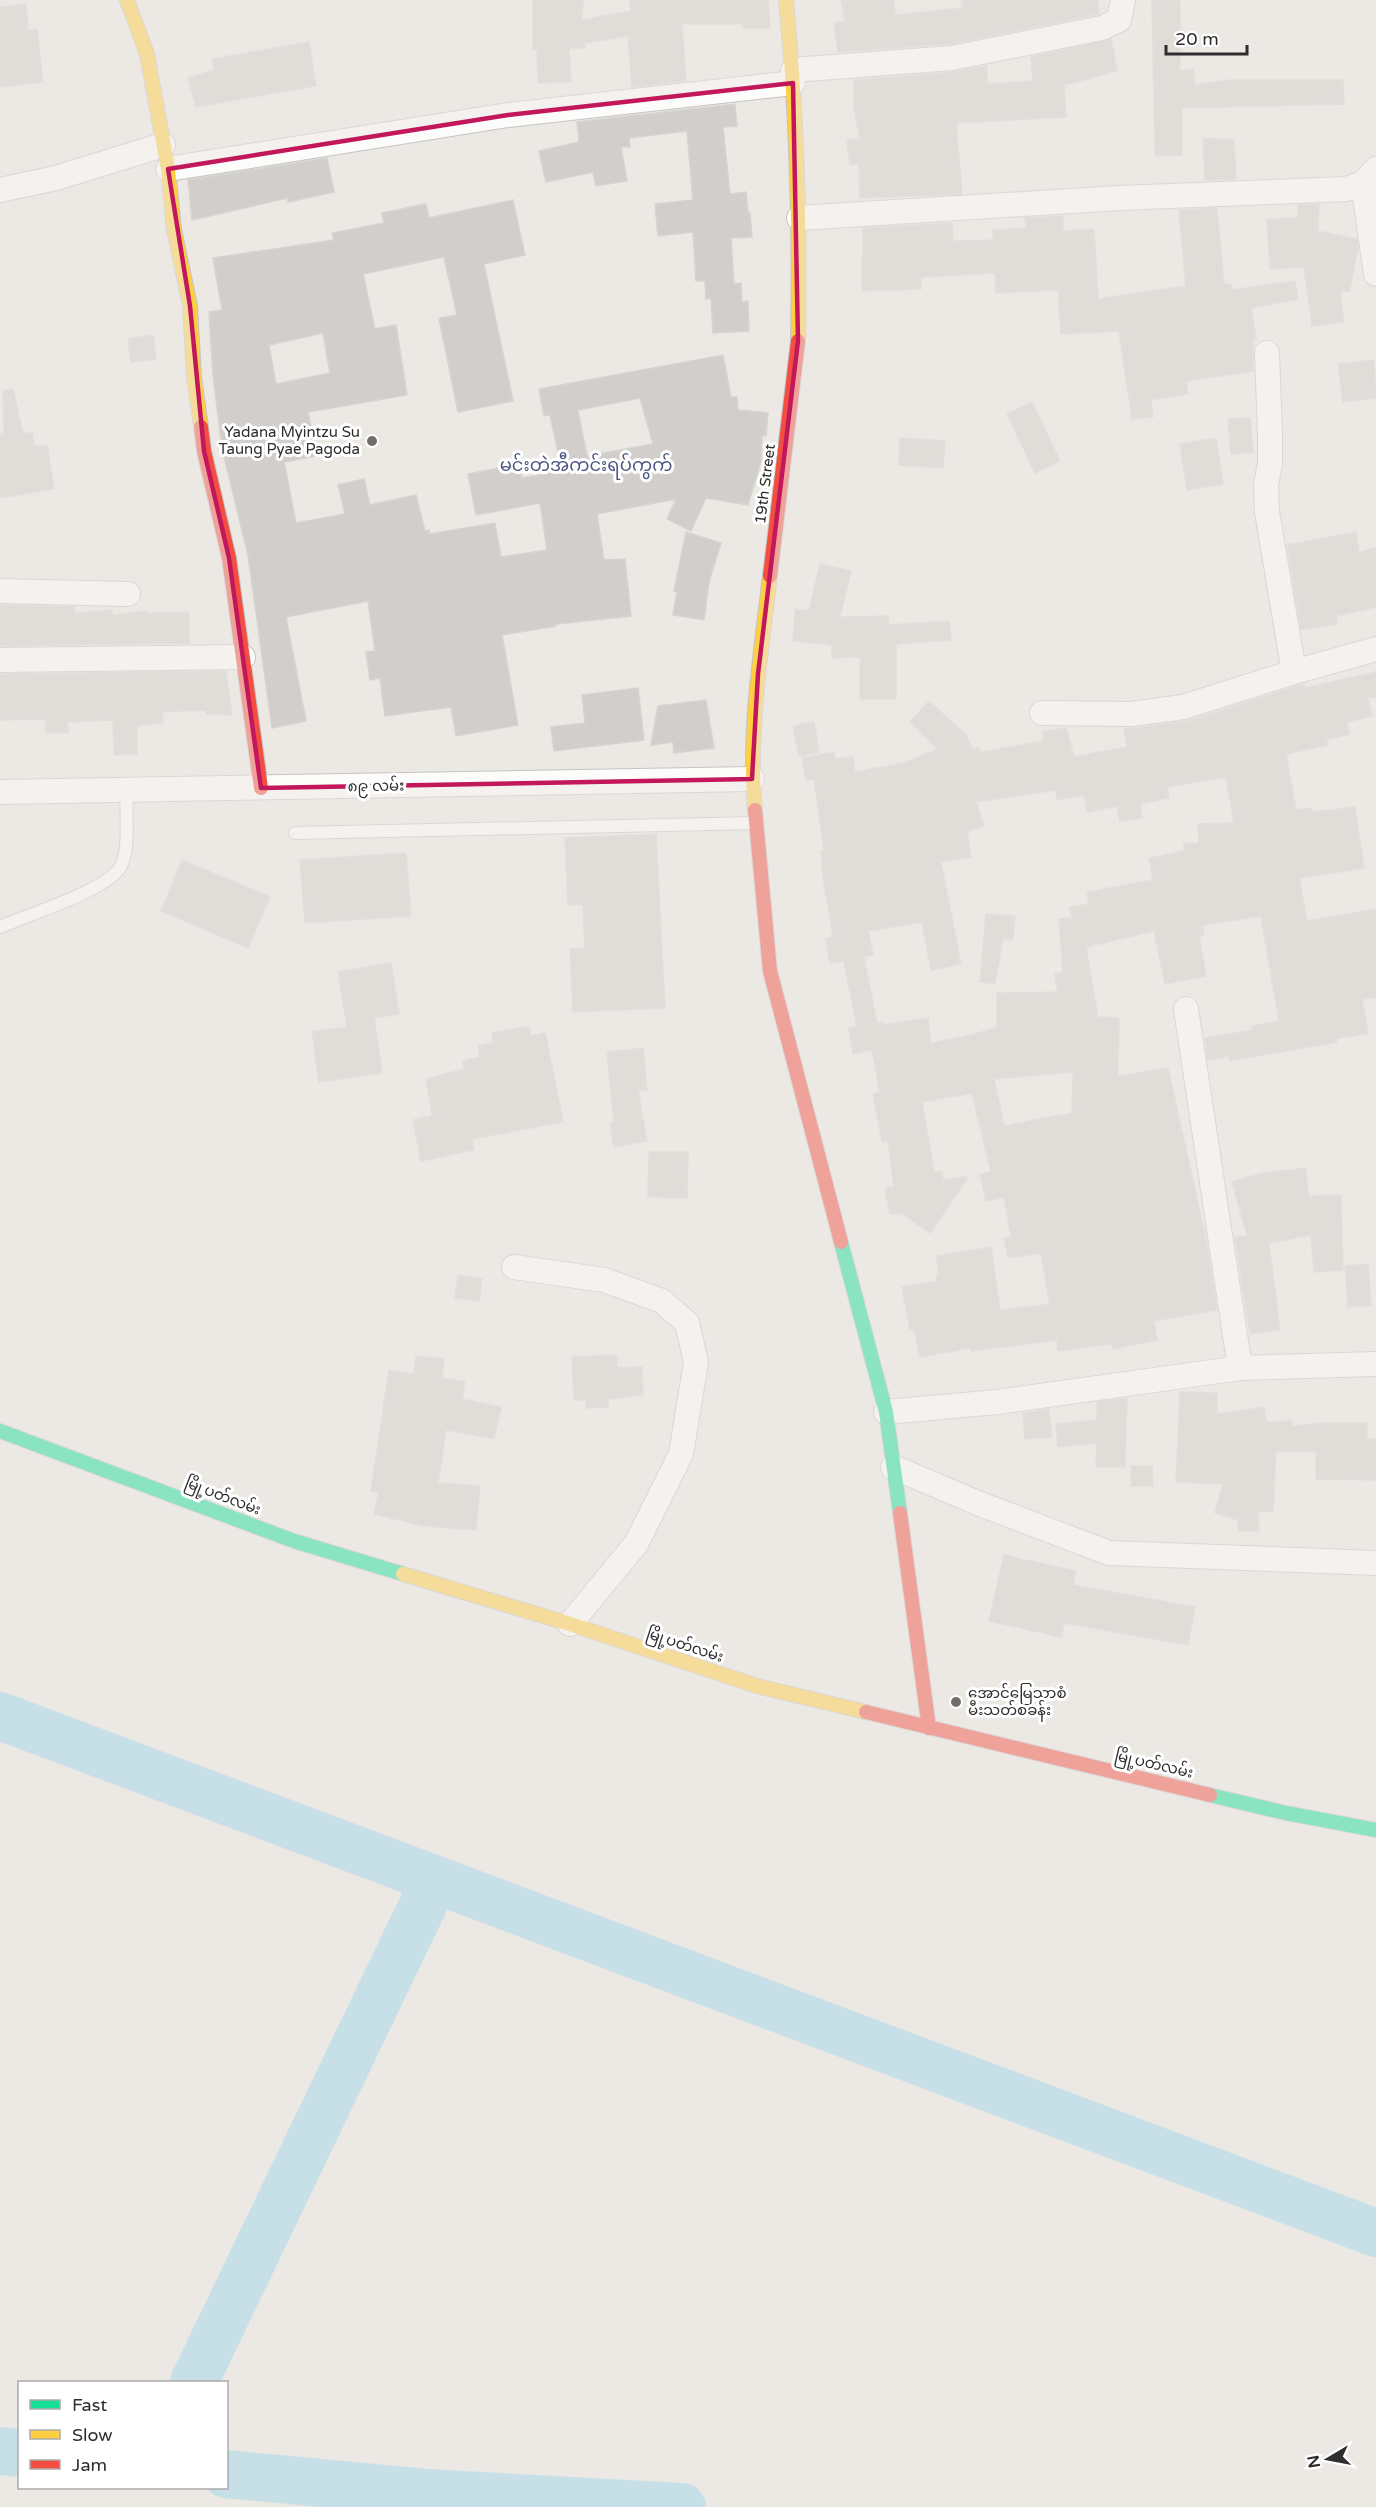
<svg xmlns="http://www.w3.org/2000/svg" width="1376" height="2507" font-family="'Varela Round','Noto Sans Myanmar',sans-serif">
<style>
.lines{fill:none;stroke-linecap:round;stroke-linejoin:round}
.river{stroke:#99d6ec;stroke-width:48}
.building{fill:#d1cecb;stroke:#d7d4d0;stroke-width:1.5;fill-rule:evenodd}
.lane-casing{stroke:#c5c4c5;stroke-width:14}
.street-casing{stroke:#c5c4c5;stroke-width:26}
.fast-casing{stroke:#c5c4c5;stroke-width:16}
.slow-casing{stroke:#c5c4c5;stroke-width:16}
.jam-casing{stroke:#c5c4c5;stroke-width:16}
.lane{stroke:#fcfcfb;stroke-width:12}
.street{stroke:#fcfcfb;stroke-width:24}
.fast{stroke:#16e098;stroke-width:14}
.slow{stroke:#ffcf43;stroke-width:14}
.jam{stroke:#f24e42;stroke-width:14}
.marked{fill:none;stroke:#c2185b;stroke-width:4.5;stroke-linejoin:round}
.poi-dot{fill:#706f6e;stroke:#fff;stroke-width:2}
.labels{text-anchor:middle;stroke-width:6;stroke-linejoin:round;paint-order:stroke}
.poi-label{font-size:15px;fill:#2e2e2e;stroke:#fff;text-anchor:end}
.street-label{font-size:15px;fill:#2e2e2e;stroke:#fff}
.quarter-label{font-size:18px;fill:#4d5680;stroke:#fff}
</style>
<rect width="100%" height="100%" fill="#ece8e4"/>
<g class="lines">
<!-- river -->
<path class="river" d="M0,1716L1376,2233
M194,2382L435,1880
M0,2451L20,2453
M226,2474L426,2493L682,2507"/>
</g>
<!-- building -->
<path class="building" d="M533,0H583L582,20L631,11L630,0H768L770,28H743V24H682L686,81L632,87L628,36L585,43V48H569L571,82L538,83L537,49L533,50Z
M841,0H894L895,15L963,8L961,0H1098L1099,14L950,44L838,52L834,23L845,21Z
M1152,0H1180V70L1194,69L1195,85L1230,80H1343L1344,104L1182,108V155L1155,156Z
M26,4L28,30L37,29L43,82L0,87V7Z
M1111,39L1117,71L1064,85L1066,117L956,123L962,194L860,198L859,164L850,165L847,140L860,139L854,107V80L953,72L987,66V84L1033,81L1031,57Z
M309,42L316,86L196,107L188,78L214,70L212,59Z
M735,104L737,126L723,127L730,194L746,192L748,213H750L752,237L731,238L734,284L741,283L742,302L748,301L749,331L713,333L711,298L706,299L705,281H696L693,232L658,236L655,204L693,200L687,131L629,138L630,147H621L627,181L596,186L593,172L546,182L539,151L579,142L577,122Z
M1203,138L1234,140L1236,179L1205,180Z
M327,158L334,192L288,202L287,198L192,220L188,180Z
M513,200L525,255L484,264L513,401L458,412L439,318L457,315L444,257L363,274L375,329L396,325L407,395L308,412L317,456L284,462L296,523L345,514L338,485L364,479L370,505L416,495L425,531L429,530V534L495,523L501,557L547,550L540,503L476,515L468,474L519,464L522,478L562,471L550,415L544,416L539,389L723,355L731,397H737L738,410L768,413L766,436L762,435L761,462L748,505L706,498L691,531L667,519L676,499L597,514L604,560L625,559L631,616L556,624V626L502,635L518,725L456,736L451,707L385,716L380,678L370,680L366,652L375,651L368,601L286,617L306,721L272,728L248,555L222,448L213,375L209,312L222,310L213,258L334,240L332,233L384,223L382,213L426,204L429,218ZM323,333L330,373L276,384L269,345ZM640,398L653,444L587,456L578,410Z
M1319,204L1318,231L1357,239L1358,250L1349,292L1340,291L1344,322L1312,326L1304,267L1270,269L1267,220L1298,217V205Z
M1217,208L1224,284H1231L1232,290L1295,281L1298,299L1251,308L1256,339L1253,340V371L1186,381L1188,394L1151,400L1153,417L1132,419L1119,331L1061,334L1058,290L996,293L995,273L921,277V289L862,291L863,228L952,223L953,241L993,240V230L1026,228L1025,218L1063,216V231L1094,229L1098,299L1186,286L1179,210Z
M153,335L156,359L131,362L128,339Z
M1374,360L1376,398L1343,402L1338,364Z
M13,389L23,434L32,432L34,446L47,445L54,489L0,498V434L4,433L3,391Z
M1032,402L1060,461L1035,473L1007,414Z
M1250,418L1253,452L1231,454L1228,419Z
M900,438L945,441L943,468L899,465Z
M1216,438L1223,484L1187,490L1180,444Z
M686,532L721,543L709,582L704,620L673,615L677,592L674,591Z
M1356,532L1359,552L1376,548V607L1336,616L1337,624L1301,630L1287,545Z
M820,564L851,571L840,617L888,616V625L949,621L951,640L896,644V699H860V657L832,658V645L793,641L795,609L809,611Z
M0,605L75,607V613L112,610V615L146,611V613L189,612V643L0,646Z
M226,671L232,715L206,714V710L162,712L163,723L137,726V754L114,755L113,720L68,722V733L45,732L46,719L0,720V674Z
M1376,672V697L1368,698L1372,716L1347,722L1350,734L1326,740L1328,745L1286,754L1296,810L1311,808L1312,812L1355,807L1364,868L1299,878L1307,921L1376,909V997L1362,999L1368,1033L1336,1039L1337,1042L1230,1061L1229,1056L1208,1060L1205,1038L1252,1030V1026L1279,1021L1261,916L1202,925L1204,935H1199L1206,976L1165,984L1154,931L1086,947L1098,1017L1119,1018L1118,1076L1168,1068L1207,1244L1217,1310L1154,1321L1157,1340L1113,1349L1112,1344L1058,1351L1057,1340L971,1351L970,1348L920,1357L914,1329L910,1330L902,1287L937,1281L936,1274H939L936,1256L991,1247L1000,1310L1050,1304L1041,1253L1008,1258L1004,1238L1011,1237L1004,1197L986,1201L980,1174L991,1172L972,1093L922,1102L934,1172L942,1171L943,1180L969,1176L930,1233L901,1213L890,1214L885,1188L894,1187L888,1141L882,1142L873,1094L880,1092L872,1050L853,1054L849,1028L857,1026L844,961L830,963L826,939L833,937L823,877L821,851L824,850L814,779L806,780L802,758L834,752L836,759L853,756L855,772L904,763L938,749L910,722L929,701L966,735L973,750L978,747L981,752L1044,741L1043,731L1066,728L1074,757L1127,747L1124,729L1187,721L1304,684L1305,688ZM1226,777L1234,823L1198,824L1199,843L1184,844V851L1149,858L1153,880L1087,892L1089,904L1070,907L1072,918L1059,919L1063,972L1055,974L1058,992L997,993V1027L975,1034L931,1043L928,1018L883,1025V1022L877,1023L864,957L873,955L868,931L922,922L931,970L961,964L941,862L971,857L967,832L984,826L976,802L1056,790L1057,800L1084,795L1087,812L1117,806L1120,822L1142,818L1140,804L1169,798L1167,787ZM1073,1072L1072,1113L1004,1126L994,1079Z
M638,688L644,740L554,751L551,727L585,723L582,695Z
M706,700L714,748L674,753L673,742L651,745L658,706Z
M814,722L819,752L799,756L793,726Z
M656,834L665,1008L573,1012L570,949L585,948L583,904L568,905L565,838Z
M406,853L411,916L305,923L300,860Z
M182,860L270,897L248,948L161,911Z
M986,914L1015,916L1013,940L1003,939L995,984L980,982Z
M391,963L399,1014L374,1018L382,1073L319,1082L312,1032L347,1027L338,972Z
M529,1026L531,1036L545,1033L563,1122L472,1139L474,1150L421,1161L413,1120L432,1116L426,1079L464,1069L463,1061L480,1057L478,1046L494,1043L492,1033Z
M643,1048L647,1090L638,1091L647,1141L614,1147L610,1123L614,1122L607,1052Z
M649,1152H688L687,1198L648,1197Z
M1305,1168L1309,1196L1341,1195L1343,1270L1314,1272L1311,1235L1269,1243L1280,1330L1250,1334L1235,1238L1247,1235L1232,1182L1263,1173Z
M1368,1264L1371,1305L1348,1307L1345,1266Z
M458,1275L482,1279L479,1301L455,1298Z
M617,1355V1368L642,1367L643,1395L608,1399V1407L586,1408V1400H574L572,1357Z
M416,1356L444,1359L442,1378L465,1382L462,1399L501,1407L494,1439L446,1430L438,1483L480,1486L476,1530L423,1526L374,1514L379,1492L371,1491L389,1370L414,1374Z
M1180,1392L1217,1393V1414L1264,1407L1266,1422L1292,1421V1426L1325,1423H1367V1439H1376V1480L1316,1479V1451L1276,1452L1273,1511L1258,1512L1259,1531H1238V1520L1215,1513L1223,1484L1176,1482Z
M1127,1398L1125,1467H1096L1097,1443L1058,1447L1056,1424L1097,1420V1402Z
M1049,1409L1052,1437L1025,1439L1023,1413Z
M1131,1466H1152L1153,1486H1131Z
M1004,1555L1076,1571L1073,1585L1195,1607L1188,1645L1064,1623L1061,1637L989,1621Z"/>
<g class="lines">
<!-- lane casing -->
<g class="lane-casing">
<path id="lane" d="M295,833L756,823
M0,927C26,915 113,889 122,864C130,844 125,813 127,791"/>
</g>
<!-- street casing -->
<g class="street-casing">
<path id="street" d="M793,70L952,58L1102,28L1119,20L1123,0
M168,169L508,115L793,83
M1363,183L1376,274
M0,190L56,178L163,145
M799,218L1119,198L1346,189L1363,183L1376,169
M1267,353L1270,434V463L1266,485L1267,512L1294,672
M0,591L128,594
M0,660L243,657
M1042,713L1131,714L1183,707L1294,672L1376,649
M0,792L752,779
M1186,1009L1240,1368
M514,1267L604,1280L662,1301L687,1323L696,1362L681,1454L636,1544L570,1624
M886,1412L997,1402L1240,1368L1376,1364
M893,1467L980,1504L1109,1553L1376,1563"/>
</g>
<!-- fast casing -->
<g class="fast-casing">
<path id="fast" d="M841,1242L886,1412L900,1513
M0,1431L294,1541L403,1574
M1210,1795L1286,1813L1376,1830"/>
</g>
<!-- slow casing -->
<g class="slow-casing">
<path id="slow" d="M127,0L147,54L168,169L174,229L190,306L194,377L201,427
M786,0C797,114 800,227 798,341
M755,810C748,732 761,653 770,576
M403,1574L570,1624L757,1686L866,1712"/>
</g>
<!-- jam casing -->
<g class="jam-casing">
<path id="jam" d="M201,427L204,451L229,558L261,788
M770,576L798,341
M755,810L770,971L841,1242
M900,1513L929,1728
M866,1712L1210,1795"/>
</g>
<!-- lane -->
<use href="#lane" class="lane"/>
<!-- street -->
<use href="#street" class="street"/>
<!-- fast -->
<use href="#fast" class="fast"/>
<!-- slow -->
<use href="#slow" class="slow"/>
<!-- jam -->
<use href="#jam" class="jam"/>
</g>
<!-- marked area -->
<path d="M0 0H1376V2507H0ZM793,83L798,341L758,674L752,779L261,788L229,558L204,451L190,306L168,169L508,115Z" fill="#ece8e4" fill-opacity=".55" fill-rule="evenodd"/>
<path class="marked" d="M793,83L798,341L758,674L752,779L261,788L229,558L204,451L190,306L168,169L508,115Z"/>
<!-- markers -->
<g class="poi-dot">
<circle cx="372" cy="441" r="6"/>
<circle cx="956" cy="1702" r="6"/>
</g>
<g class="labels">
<!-- poi labels -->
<g class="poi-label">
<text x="360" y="437">Yadana Myintzu Su<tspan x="360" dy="17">Taung Pyae Pagoda</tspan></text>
<text x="968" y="1698" text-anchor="start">အောင်မြေသာစံ<tspan x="968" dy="17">မီးသတ်စခန်း</tspan></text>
</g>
<!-- street labels -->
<g class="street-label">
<text transform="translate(765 484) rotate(-83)" y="5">19th Street</text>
<text transform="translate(376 786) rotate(-1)" y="5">၈၉ လမ်း</text>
<text transform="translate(223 1496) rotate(21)" y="5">မြို့ပတ်လမ်း</text>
<text transform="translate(685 1645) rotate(18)" y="5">မြို့ပတ်လမ်း</text>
<text transform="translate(1154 1764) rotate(13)" y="5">မြို့ပတ်လမ်း</text>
</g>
<!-- quarter labels -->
<g class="quarter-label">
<text x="586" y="471">မင်းတဲအီကင်းရပ်ကွက်</text>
</g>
</g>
<!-- legend -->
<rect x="18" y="2381" width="210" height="108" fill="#ffffff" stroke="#ababab" stroke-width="1.5"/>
<rect x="30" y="2400" width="30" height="9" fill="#16e098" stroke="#ababab" stroke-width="1.5"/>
<text x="72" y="2411" font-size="18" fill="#2e2e2e">Fast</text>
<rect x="30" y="2430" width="30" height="9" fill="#ffcf43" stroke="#ababab" stroke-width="1.5"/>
<text x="72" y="2441" font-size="18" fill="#2e2e2e">Slow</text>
<rect x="30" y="2460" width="30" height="9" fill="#f24e42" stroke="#ababab" stroke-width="1.5"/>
<text x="72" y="2471" font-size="18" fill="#2e2e2e">Jam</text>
<!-- north arrow -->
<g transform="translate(1328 2459) rotate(260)" stroke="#ffffff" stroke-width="4.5" paint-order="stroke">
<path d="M0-4.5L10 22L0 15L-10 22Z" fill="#2e2e2e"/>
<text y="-9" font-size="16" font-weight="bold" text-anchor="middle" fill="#2e2e2e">N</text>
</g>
<!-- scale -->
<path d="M1166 45v9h81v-9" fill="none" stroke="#2e2e2e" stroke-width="3"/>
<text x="1175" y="45" font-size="18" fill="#2e2e2e" stroke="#ffffff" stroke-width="4.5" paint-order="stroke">20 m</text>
</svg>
